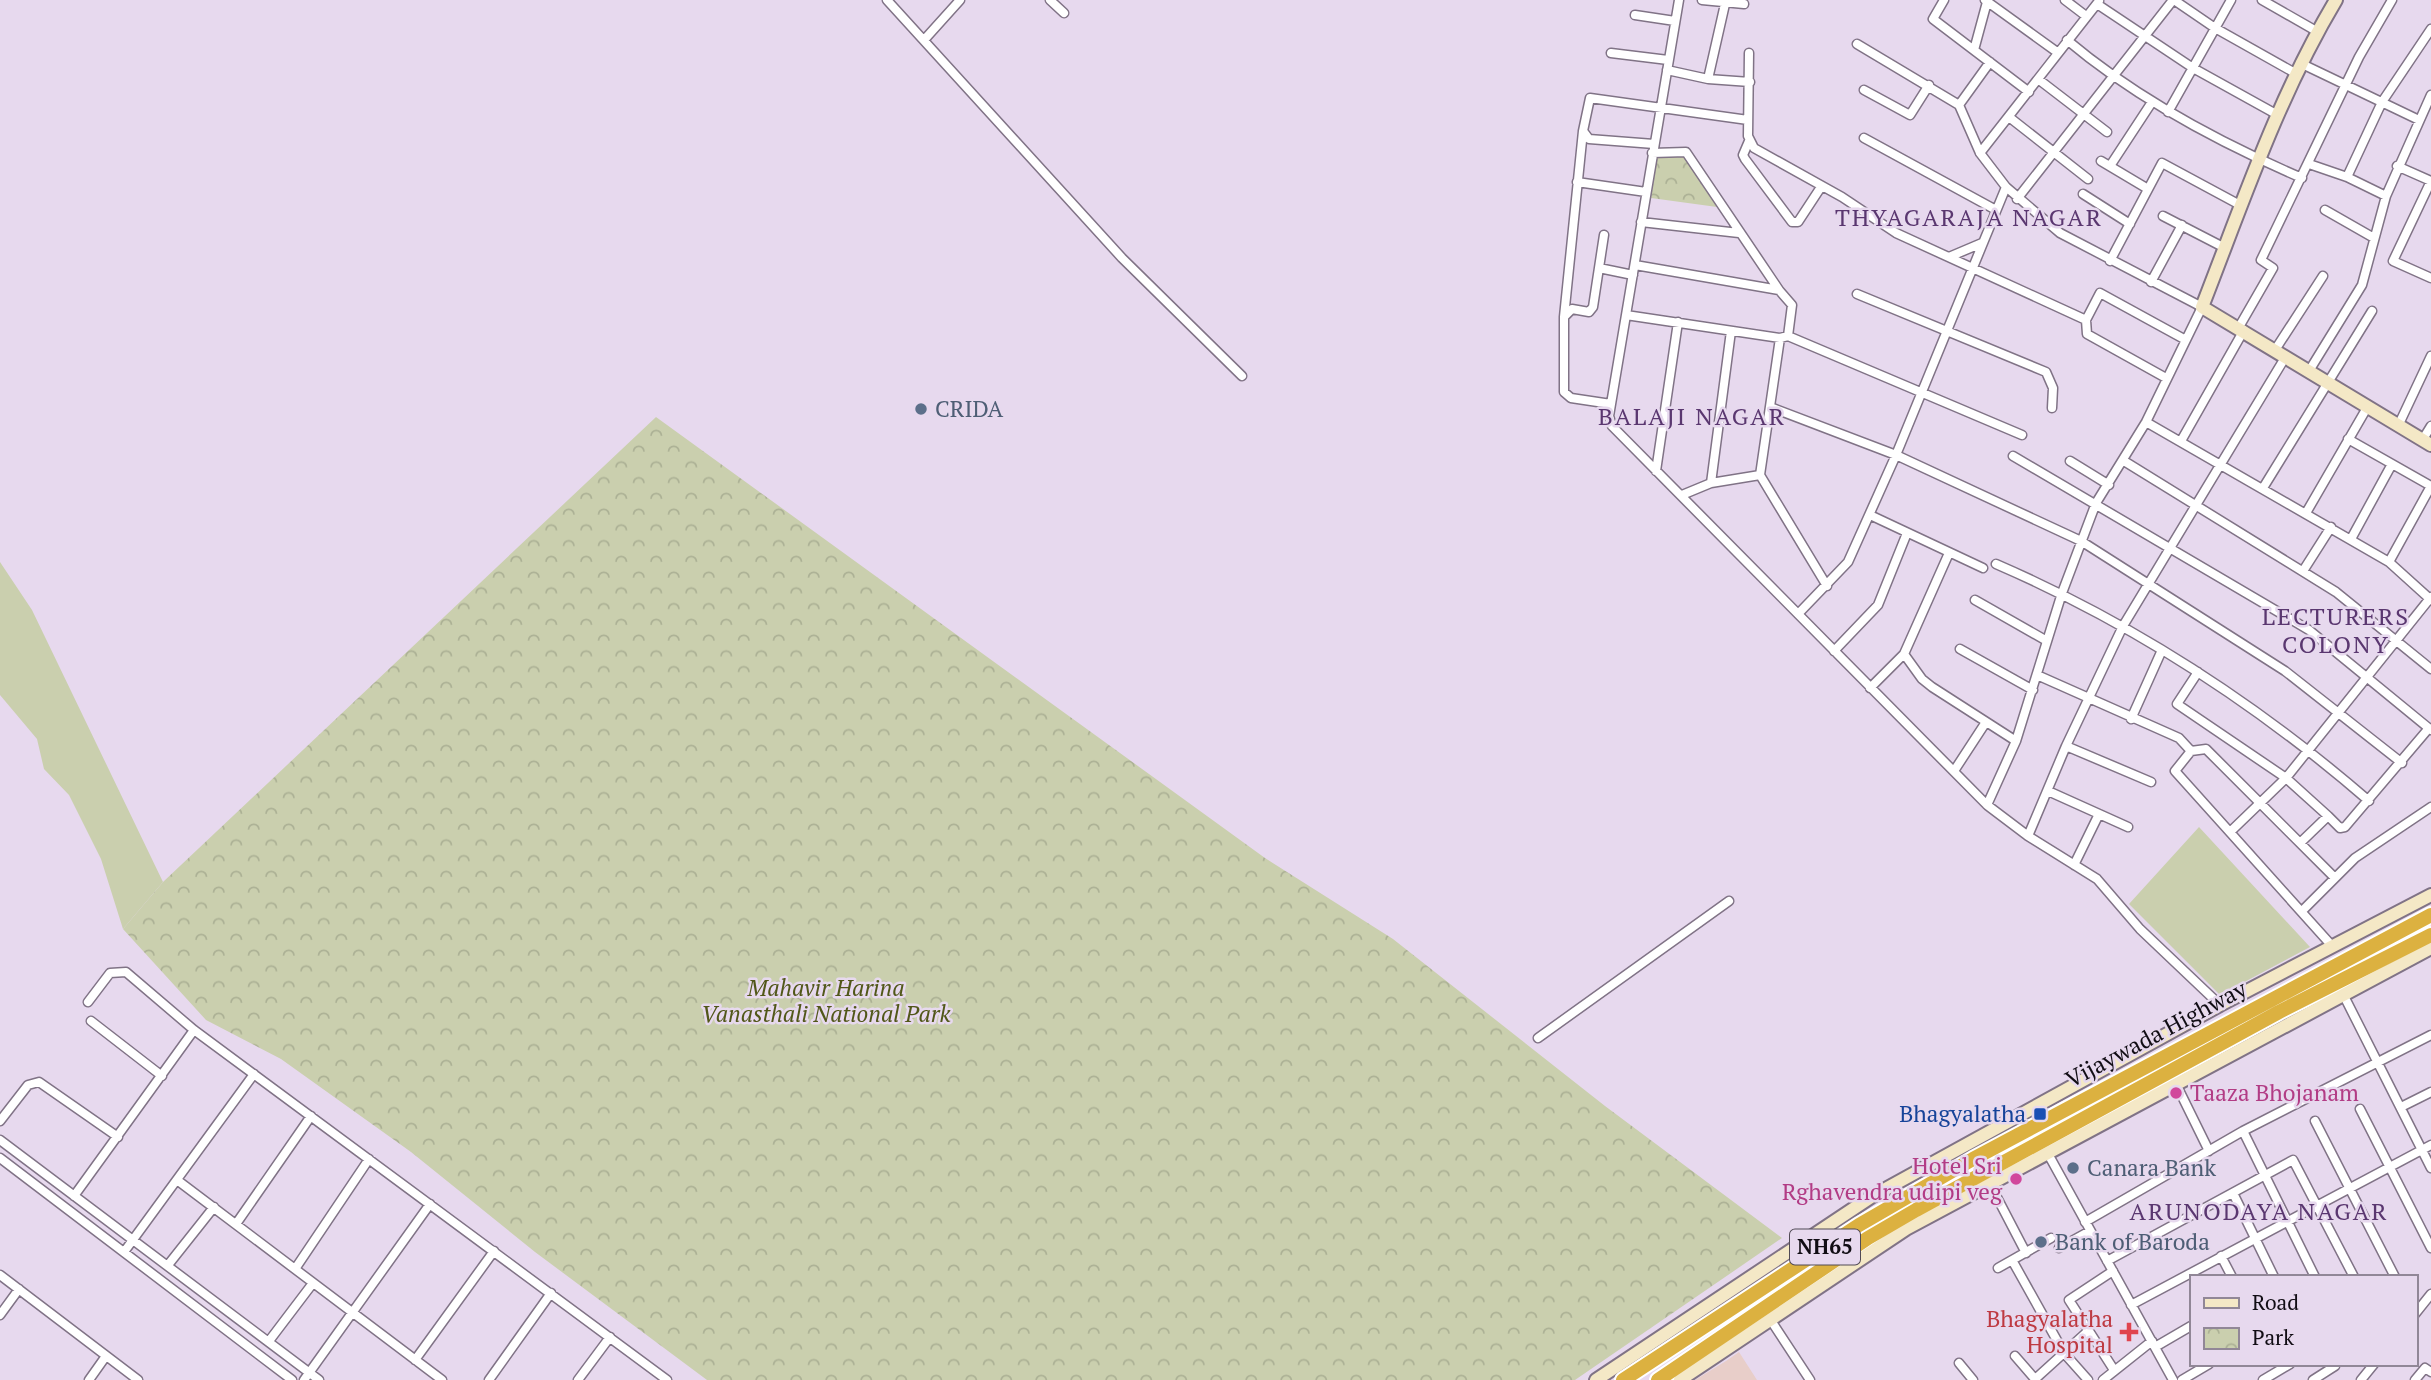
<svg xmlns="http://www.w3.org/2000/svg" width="2431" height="1380" font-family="'PT Serif',serif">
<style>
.commercial{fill:#e8cec9}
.grass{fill:#cacfae}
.park{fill:url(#park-crowns)}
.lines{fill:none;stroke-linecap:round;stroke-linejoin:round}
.street-casing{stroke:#807386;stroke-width:11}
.secondary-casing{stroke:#807386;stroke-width:16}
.highway-casing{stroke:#fff;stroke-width:18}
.street{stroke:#fff;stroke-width:8}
.secondary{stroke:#f4e8c6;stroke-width:12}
.highway{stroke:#dcb140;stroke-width:14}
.service-dot{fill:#5c6f8a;stroke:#e7d9ee;stroke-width:2.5}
.hotel-dot{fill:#d1479c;stroke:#e7d9ee;stroke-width:2.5}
.transit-dot{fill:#1a4fb4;stroke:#e7d9ee;stroke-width:2.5}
.health-dot{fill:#e0444e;stroke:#e7d9ee;stroke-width:2.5}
.labels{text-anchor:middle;stroke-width:5;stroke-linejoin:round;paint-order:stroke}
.shield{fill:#e7d9ee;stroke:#514a55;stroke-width:2}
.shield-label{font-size:21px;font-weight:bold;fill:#110d14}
.service-label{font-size:23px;fill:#4e5e75;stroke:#e7d9ee;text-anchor:start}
.park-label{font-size:23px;font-style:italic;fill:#515719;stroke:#e7d9ee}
.street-label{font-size:23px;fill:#110d14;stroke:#e7d9ee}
.hotel-label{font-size:23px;fill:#b23c85;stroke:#e7d9ee;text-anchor:start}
.transit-label{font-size:23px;fill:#164399;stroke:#e7d9ee;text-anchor:end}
.health-label{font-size:23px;fill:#be3a42;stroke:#e7d9ee;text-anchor:end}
.neighbourhood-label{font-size:24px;letter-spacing:2px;fill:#5a3770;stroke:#e7d9ee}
</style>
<defs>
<pattern id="park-crowns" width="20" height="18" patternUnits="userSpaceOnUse" patternTransform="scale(1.75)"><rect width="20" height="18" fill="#cacfae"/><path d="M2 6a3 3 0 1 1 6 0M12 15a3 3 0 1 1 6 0" fill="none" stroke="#acb195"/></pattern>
</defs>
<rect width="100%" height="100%" fill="#e7d9ee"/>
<!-- commercial -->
<path class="commercial" d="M1739,1352L1757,1380H1695L1726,1361Z"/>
<!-- grass -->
<path class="grass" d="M0,562L32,610L163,882L123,929L101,859L69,795L44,769L37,739L0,695Z
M2199,827L2310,947L2220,995L2129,904Z"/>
<!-- park -->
<path class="park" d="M1683,154L1717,207L1651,198L1657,156Z
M656,417L1265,858L1393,939L1605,1106L1782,1238L1575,1380H707L535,1252L411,1152L281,1059L206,1020L123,929L163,882Z"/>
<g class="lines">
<!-- street casing -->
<g class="street-casing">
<path id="street" d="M887,0L1122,258L1242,376
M1050,0L1064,13
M1679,0L1609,416L1612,426L1987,805L2028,836L2097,879L2140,929L2220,1005
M1702,0L1744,4
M1944,0L1933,19L2029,92
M1985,0L2057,52
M2065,0L2086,16
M2174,0L2215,28L2295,73
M2262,0L2318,32
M2097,4L2193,68L2276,114
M1635,15L1675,21
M924,40L960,0
M2067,40C2137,99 2218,142 2302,178
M1857,44L1959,105L1980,153L2006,187L2060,233L2202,307L2146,422L2096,503L2062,593L2016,741L1987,805
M1974,50L1987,2
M1611,53L1668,60
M1749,53L1748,136L1754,148L1842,197L1896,233L2086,320L2100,293L2184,339
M2300,63L2419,120
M1667,70L1708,79L1750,82
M1708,79L1725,4
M2038,79L2107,132
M1864,90L1910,115L1929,85
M1959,105L1990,62
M2168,112L2231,0
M2009,117L2088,179
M1864,138L1996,210
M1749,141L1743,155L1745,159L1792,222H1798L1821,187
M1654,144L1589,139L1583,131L1590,98L1748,120
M1652,153L1686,152L1779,290
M1980,153L2099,1
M2101,161L2148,189
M2309,164L2347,177
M2110,166L2152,102
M2397,166L2431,181
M2431,181L2393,261L2431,278
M1577,182L1646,192
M2083,194L2130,224
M2386,196L2347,177L2382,102L2431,29
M2017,199L2173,0
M2325,210L2374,238
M2163,216L2225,248
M1641,222L1739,233
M1604,235L1593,307L1589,312L1572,309L1564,317V392L1571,398L1611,404
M1949,257L1982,243
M2110,261L2162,163L2240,205
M1635,265L1779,290L1792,305L1788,336
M1599,268L1633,275
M2151,282L2182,225
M1857,294L2046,372L2053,388L2052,408
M1626,315L1780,338L1788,336L2022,435
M1564,317L1583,131
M2086,320L2087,334L2166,378
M2239,327L2273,268L2261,260L2359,57L2392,0
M1780,338L1760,475L1827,586
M2275,350L2323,276
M2309,371L2362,285L2386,196L2431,95
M1770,407L1896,455L2081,541L2285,671L2402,763
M2146,422L2389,562L2431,600
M2399,424L2431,356
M2348,439L2431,486L2389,562
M2423,439L2431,426
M2181,441L2244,330
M2013,456L2309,630L2431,730
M2070,461L2109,485
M2124,461L2336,592L2431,669
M1656,471L1678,322
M1711,483L1760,475
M2263,488L2372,311
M1682,495L1711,483L1731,331
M2306,513L2368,406
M1870,515L1983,568
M2351,539L2392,464
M1996,564C2132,623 2257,704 2369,801
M2303,571L2331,527
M1975,600L2047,641
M1798,614L1848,562L1896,455L2006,187
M1960,649L2033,690
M1834,651L1878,605L1907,533
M1904,654L1922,679L1932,687L2016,741
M2198,672L2177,704L2286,778L2328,816
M2037,675L2179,738L2191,751
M1870,688L1904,654L1949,553
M2131,719L2162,650
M2066,746L2151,782
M1954,771L1986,722
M2048,791L2128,827
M2230,832L2286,778L2431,597
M2028,836L2066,746L2123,626L2286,356
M2300,843L2328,816L2340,828L2345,827L2429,728
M2074,865L2099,814
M2302,911L2355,858L2431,807
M2333,947L2175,771L2191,751L2206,749L2335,878
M2343,994L2431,1168
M88,1002L110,973L126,972L194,1030L667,1380
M91,1021L162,1076
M1538,1038L1729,901
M2176,1084L2209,1151
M2401,1107L2431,1092
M2360,1109L2431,1248
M0,1121L28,1085L39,1082L118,1137
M2315,1121L2395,1277
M2243,1131L2315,1277
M0,1140L319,1380
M2047,1152L2173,1380
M0,1158L292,1380
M177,1180L442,1380
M1990,1184L2026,1253
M2233,1193L2274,1277
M74,1196L194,1030
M2085,1222L2243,1131L2431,1035
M236,1224L311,1116
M2059,1248L2090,1231
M124,1252L254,1074
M2221,1256L2232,1277
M2012,1260L2064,1353L2088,1380
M2107,1261L2293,1160L2354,1277
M168,1265L214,1207
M1998,1268L2051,1238
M295,1269L369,1159
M2113,1271L2069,1300L2114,1370
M0,1275L138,1380
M2131,1305L2431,1145
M2415,1314L2431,1294
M0,1315L19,1289
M1770,1319L1810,1380
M269,1341L313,1283
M2155,1347L2191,1326
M2015,1356L2035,1379
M415,1360L494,1251
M1959,1363L1973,1380
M89,1380L106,1356
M304,1380L430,1204
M489,1380L551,1293
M578,1380L610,1337
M2034,1380L2087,1332
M2103,1380L2152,1341
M2182,1380L2209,1364
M2263,1380L2290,1364
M2313,1380L2335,1366
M2361,1380L2374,1364
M2415,1380L2425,1368L2431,1372"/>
</g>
<!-- secondary casing -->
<g class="secondary-casing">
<path id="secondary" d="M2336,0C2278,97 2243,202 2202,307L2431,445
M1596,1380L1871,1197L2220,1005L2431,895
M1680,1380L1906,1229L2431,948"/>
</g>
<!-- highway casing -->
<g class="highway-casing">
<path id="highway" d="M1623,1380L1859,1225L1973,1159L2431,915
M1658,1380L1868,1238L1916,1210L2279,1012L2431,935"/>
</g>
<!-- street -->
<use href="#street" class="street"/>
<!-- secondary -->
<use href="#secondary" class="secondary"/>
<!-- highway -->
<use href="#highway" class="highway"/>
</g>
<!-- markers -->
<g class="service-dot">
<circle cx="921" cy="409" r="7"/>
<circle cx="2073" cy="1168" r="7"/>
<circle cx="2041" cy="1242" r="7"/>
</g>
<g class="hotel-dot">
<circle cx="2176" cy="1093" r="7"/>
<circle cx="2016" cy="1179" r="7"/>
</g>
<rect class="transit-dot" x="2033" y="1107" width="14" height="14" rx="3.5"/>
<path class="health-dot" d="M2125.5 1321.5h7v7h7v7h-7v7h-7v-7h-7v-7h7z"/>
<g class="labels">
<!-- shield labels -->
<rect class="shield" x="1790" y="1229.5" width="70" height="35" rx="5"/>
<g class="shield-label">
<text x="1825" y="1254">NH65</text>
</g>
<!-- service labels -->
<g class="service-label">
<text x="935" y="417">CRIDA</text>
<text x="2087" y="1176">Canara Bank</text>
<text x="2055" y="1250">Bank of Baroda</text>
</g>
<!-- park labels -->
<g class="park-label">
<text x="826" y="996">Mahavir Harina<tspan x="826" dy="26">Vanasthali National Park</tspan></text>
</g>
<!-- street labels -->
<g class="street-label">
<text transform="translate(2156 1034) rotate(-28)" y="8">Vijaywada Highway</text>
</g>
<!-- hotel labels -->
<g class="hotel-label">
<text x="2190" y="1101">Taaza Bhojanam</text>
<text x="2002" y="1174" text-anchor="end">Hotel Sri<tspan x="2002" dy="26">Rghavendra udipi veg</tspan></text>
</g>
<!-- transit labels -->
<g class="transit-label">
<text x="2026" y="1122">Bhagyalatha</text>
</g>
<!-- health labels -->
<g class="health-label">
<text x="2113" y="1327">Bhagyalatha<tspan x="2113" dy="26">Hospital</tspan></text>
</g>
<!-- neighbourhood labels -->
<g class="neighbourhood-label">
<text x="1969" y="226">THYAGARAJA NAGAR</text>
<text x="1692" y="425">BALAJI NAGAR</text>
<text x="2336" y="625">LECTURERS<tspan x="2336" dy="28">COLONY</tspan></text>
<text x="2259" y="1220">ARUNODAYA NAGAR</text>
</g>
</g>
<!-- legend -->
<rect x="2190" y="1275" width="228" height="91" fill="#e7d9ee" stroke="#918797" stroke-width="2"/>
<rect x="2204" y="1298" width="35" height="10" fill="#f4e8c6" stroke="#918797" stroke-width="2"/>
<text x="2252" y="1310" font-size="21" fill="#110d14">Road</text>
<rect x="2204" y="1328" width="35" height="21" fill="url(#park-crowns)" stroke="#918797" stroke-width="2"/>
<text x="2252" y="1345" font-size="21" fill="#110d14">Park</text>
</svg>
